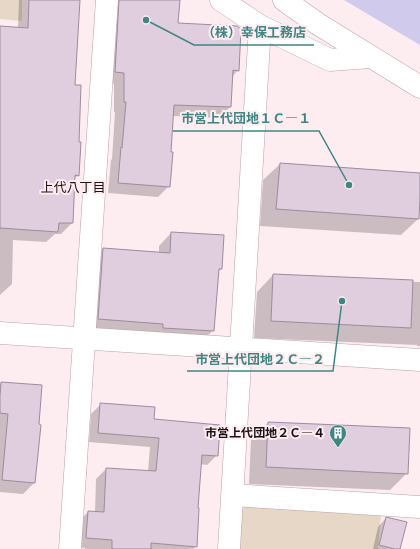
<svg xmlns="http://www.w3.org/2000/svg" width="420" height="549" font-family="'DM Sans','Noto Sans JP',sans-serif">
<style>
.green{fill:#e7d7c6}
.water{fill:#d0caec}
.shadow{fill:#0003}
.building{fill:#e0cedf;stroke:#9d8c9d}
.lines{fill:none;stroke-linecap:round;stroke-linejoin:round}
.minor-casing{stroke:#bba2a8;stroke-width:23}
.minor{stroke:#fff;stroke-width:22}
.labels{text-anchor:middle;stroke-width:4;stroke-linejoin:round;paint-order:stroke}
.poi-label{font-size:12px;font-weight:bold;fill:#1a1114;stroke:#fdecf0;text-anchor:end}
.neighbourhood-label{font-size:13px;fill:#1a1114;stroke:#fdecf0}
.leader{fill:none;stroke:#3f8683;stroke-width:1.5}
.callout-dot{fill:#3f8683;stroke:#fdecf0;stroke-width:1.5}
.callout-label{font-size:13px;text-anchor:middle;font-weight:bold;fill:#3f8683;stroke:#fdecf0;stroke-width:4;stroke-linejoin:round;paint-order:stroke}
</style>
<rect width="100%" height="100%" fill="#fdecf0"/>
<!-- green -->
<path class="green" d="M0,0H22V21L0,19Z
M239,505L381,514L378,549H237Z"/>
<!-- water -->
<path class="water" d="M344,0H420V45Z"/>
<!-- shadow -->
<path class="shadow" d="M19,0H78L74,86L78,175L74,179L72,223L61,234H55L46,242L13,240L12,284L0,295V27L18,28Z
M105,0H171L177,24L238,70L232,77L230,107L219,118L172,116L169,186L158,197L108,193L111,160L112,159L115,112H114V84L104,83Z
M280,164L420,174L418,219L401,235L260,226L263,180Z
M171,233L221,269L217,272L213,330L201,343L86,331L91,261L103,249L159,253V246Z
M273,275L420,282V346H417V345L254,338L257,292Z
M2,383L34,483L23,494L0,492V384Z
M101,404L153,420L217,455L207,465L200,464L197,508L196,546L193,549H85V548L77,547L79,521L88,512L95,513L96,479L106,469L148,471L150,447L89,442L91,414Z
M268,423L407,473L390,490L249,484L251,439Z
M386,518L399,549H373L378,527Z"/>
<!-- building -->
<path class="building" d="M29,0H80L75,85H81L79,142H81L79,176L75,175L73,223H59L58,232L0,228V26L28,28Z
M119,0H180L178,23L237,26L241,29L239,71L233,70L231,107L174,105L171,152H173L170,187L118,183L121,147L122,148L126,102H124V73L115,72Z
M280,163L420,173V197L419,219L276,209Z
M171,232L224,235L222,269H219L214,331L163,328V324L98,319L103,248L170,253Z
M273,274L413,280L411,328L271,321Z
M1,382L42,385L39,424L41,425L35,483L2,480L8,414L0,413V396Z
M100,403L155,407L154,419L220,425L218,456L202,455L198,508H199L197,547L151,543V549H112V540L86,538L88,511L104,512L106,468L156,471L159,438L98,433Z
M268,422L410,428L408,474L266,467Z
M386,517L407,522L400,549H395L379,545Z"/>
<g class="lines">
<!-- minor casing -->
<g class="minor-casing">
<path id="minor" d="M221,0L260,26L229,549
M284,0L318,24L420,87
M260,26L330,60L370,57
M0,333L420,360
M232,495L420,507
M70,549L107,0"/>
</g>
<!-- minor -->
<use href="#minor" class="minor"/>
</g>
<!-- icons -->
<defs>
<g id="building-pin" transform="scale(0.9)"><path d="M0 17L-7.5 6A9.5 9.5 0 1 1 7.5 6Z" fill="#3f8683" stroke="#fdecf0"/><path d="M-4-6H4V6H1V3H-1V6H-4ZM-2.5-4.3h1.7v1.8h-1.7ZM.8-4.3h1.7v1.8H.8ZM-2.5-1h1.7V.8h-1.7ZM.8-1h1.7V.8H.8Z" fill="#fff"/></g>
</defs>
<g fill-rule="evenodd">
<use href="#building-pin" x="338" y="433"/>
</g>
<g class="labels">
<!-- poi labels -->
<g class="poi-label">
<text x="325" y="437">市営上代団地２Ｃ―４</text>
</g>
<!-- neighbourhood labels -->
<g class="neighbourhood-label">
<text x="73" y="192">上代八丁目</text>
</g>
</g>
<!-- callouts -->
<path class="leader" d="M146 20L194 45H314M349 185L319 131H173M342 301L333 371H187"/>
<g class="callout-dot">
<circle cx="146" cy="20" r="4"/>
<circle cx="349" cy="185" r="4"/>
<circle cx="342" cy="301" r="4"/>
</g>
<g class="callout-label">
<text x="254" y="37">（株）幸保工務店</text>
<text x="246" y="123">市営上代団地１Ｃ―１</text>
<text x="260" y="364">市営上代団地２Ｃ―２</text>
</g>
</svg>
